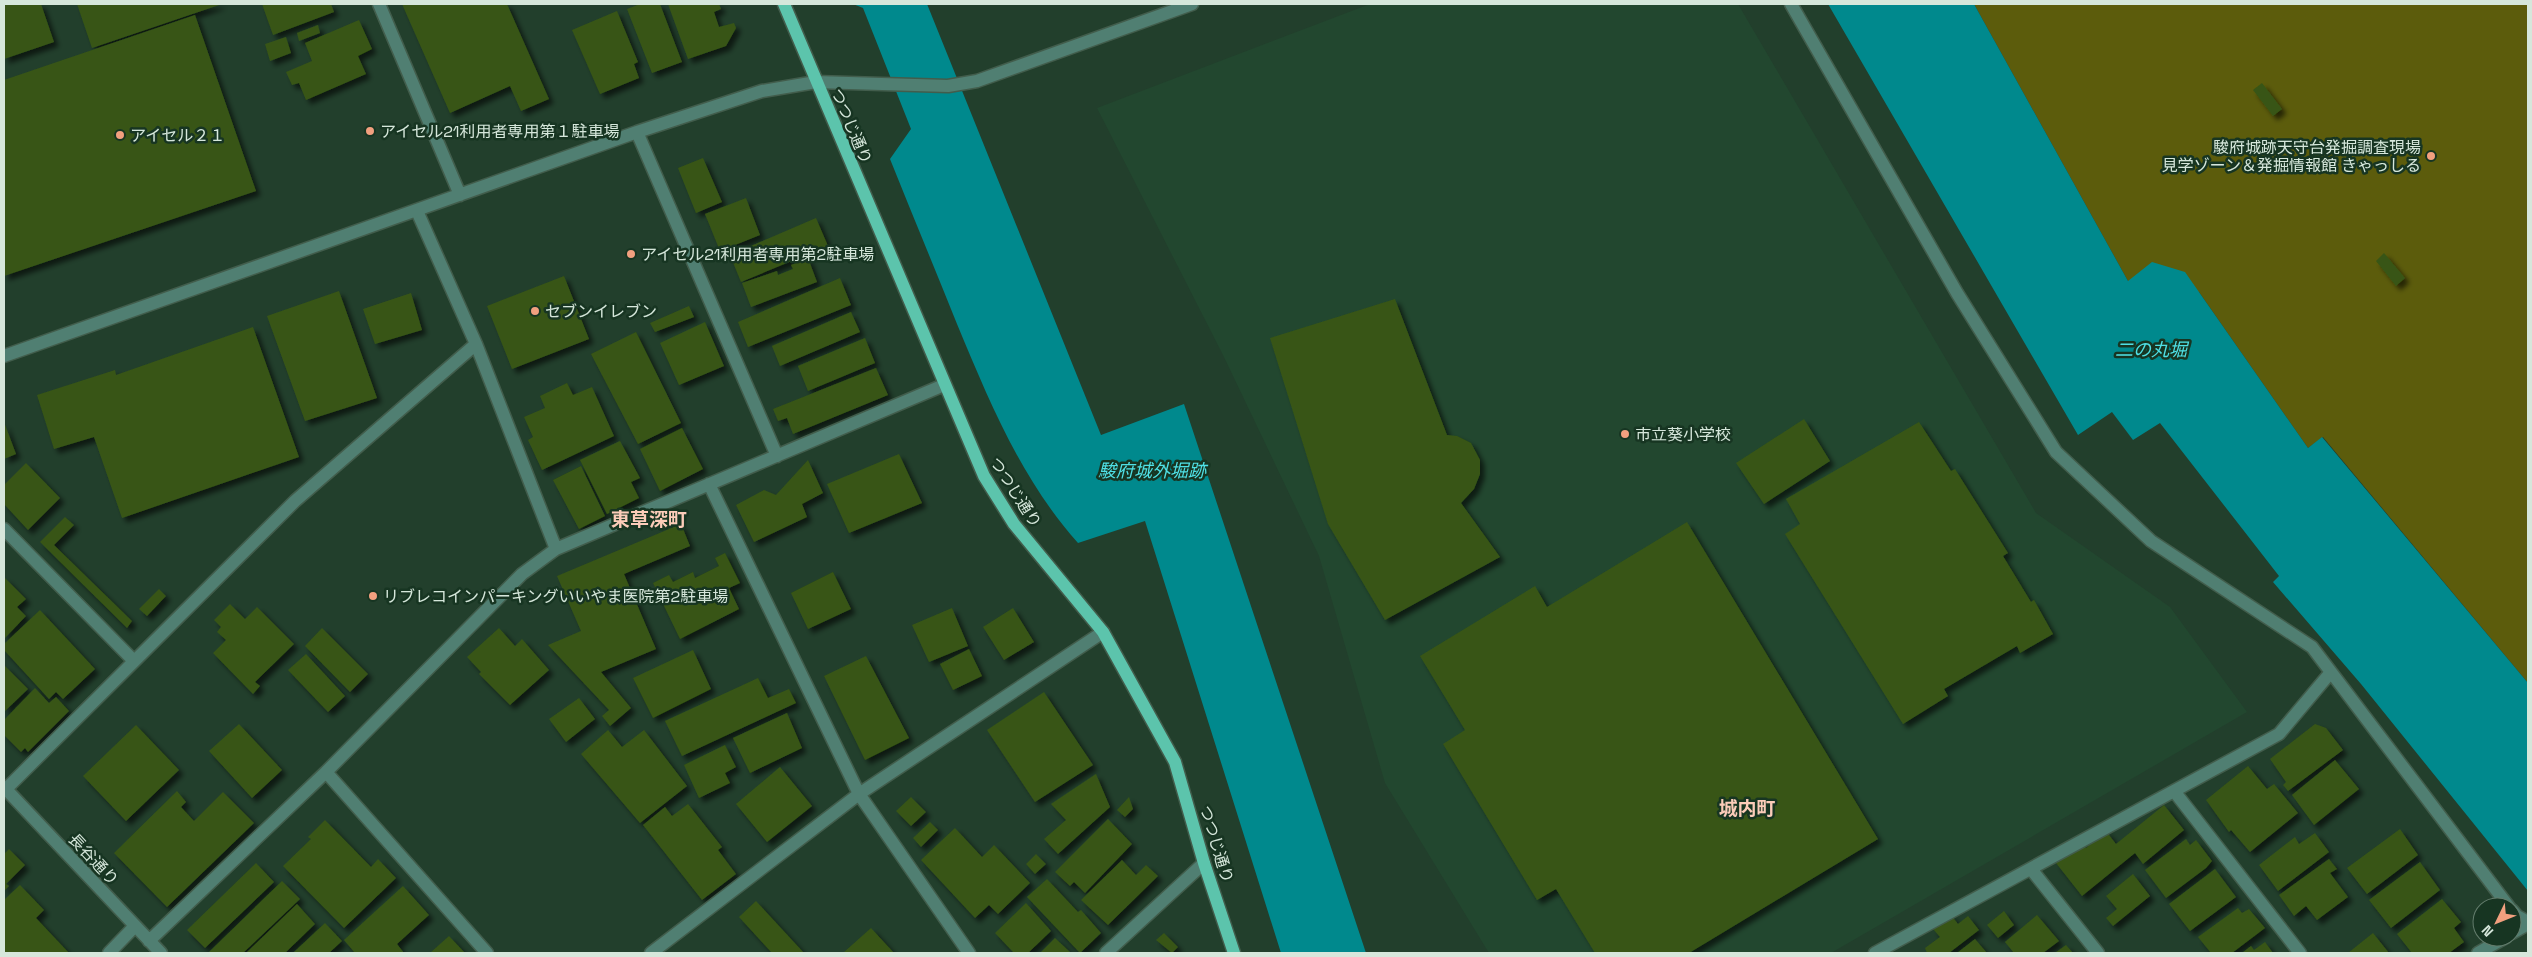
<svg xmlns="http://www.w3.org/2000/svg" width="2532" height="957" font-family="'Space Grotesk','Noto Sans JP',sans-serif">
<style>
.built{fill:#22472f}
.green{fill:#5c5c0c}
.water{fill:#00898d}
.building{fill:#375515;filter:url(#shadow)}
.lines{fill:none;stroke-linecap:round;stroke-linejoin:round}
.minor-casing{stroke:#425d4c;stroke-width:15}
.major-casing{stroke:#425d4c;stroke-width:15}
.minor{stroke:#507f72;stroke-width:12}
.major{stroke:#5cc4ac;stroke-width:12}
.poi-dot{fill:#f2a07f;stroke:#173522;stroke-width:2}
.labels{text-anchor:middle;stroke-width:5;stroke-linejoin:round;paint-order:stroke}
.street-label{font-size:16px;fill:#d6e7db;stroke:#173522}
.poi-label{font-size:16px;fill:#d6e7db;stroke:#173522;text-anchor:start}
.water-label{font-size:18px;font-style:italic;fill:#4fe0e5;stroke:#173522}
.quarter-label{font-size:19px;font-weight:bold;fill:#fbccb9;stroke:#173522}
</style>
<defs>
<filter id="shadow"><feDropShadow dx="4.5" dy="4.5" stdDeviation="2.5" flood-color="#0009"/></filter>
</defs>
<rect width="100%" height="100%" fill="#223f2c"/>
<!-- built -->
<path class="built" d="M1370,4H1738L2036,513L2170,607L2247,712L1831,953H1489L1385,783L1319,556L1223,355L1097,108Z"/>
<!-- green -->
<path class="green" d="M1974,4H2528V683L2323,437L2308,448L2199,292L2128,281Z"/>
<!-- water -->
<path class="water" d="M853,4H927L1101,435L1184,404L1366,953H1281L1145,521L1078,543C1021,479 990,403 957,324C935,269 912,214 890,159L911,129L863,8Z
M1828,4H1974L2128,281L2152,262L2185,272L2308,448L2322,437L2528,683V891L2361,684L2273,582L2279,576L2160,423L2133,440L2112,412L2078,435Z"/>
<!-- building -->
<path class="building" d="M4,4H41L54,42L4,59Z
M77,4H222L92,48Z
M262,4H331L334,12L273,35Z
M402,4H507L549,99L521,111L510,86L450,113Z
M640,4H660L682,62L652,73L627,9Z
M668,4H719L721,9L714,12L719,27L734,23L736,28L726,46L688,59Z
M617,11L638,62L634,64L639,78L600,94L572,30Z
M195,15L256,191L4,276V80Z
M359,20L372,49L358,56L366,74L306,100L299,83L292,85L286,72L312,61L305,43Z
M318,25L320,33L299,41L297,33Z
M286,37L291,53L270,61L265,44Z
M2262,83L2282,109L2273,116L2253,90Z
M703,158L722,202L696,213L678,168Z
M746,198L760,235L720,251L705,214Z
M816,218L828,246L741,282L730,255Z
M2384,253L2405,278L2396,286L2376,261Z
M808,258L817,282L751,307L742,283L777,271L778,275L793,269L791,265Z
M564,276L589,339L512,369L487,306Z
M840,278L851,305L748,347L738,322Z
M339,291L377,398L305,421L267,316Z
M411,293L422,330L375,344L363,309Z
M1395,299L1447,435L1457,436L1471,443L1480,460V474L1474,489L1461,503L1500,557L1385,620L1328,524L1270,338Z
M689,306L694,317L655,332L650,323Z
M851,312L860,332L780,366L772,346Z
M705,322L724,366L679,385L660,343Z
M253,327L299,457L122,518L94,437L54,449L37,395L115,370L116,375Z
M636,332L681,423L638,444L591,354Z
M865,338L875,363L808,391L798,366Z
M876,368L888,395L793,434L787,418L778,421L773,409Z
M567,383L573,395L592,387L614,436L542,470L528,440L533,437L524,417L545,408L540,396Z
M1804,419L1830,461L1764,504L1736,463Z
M4,422L16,454L4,459Z
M1919,422L1951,471L1955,469L2008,553L2003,556L2031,602L2034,600L2053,634L2020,653L2017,646L1944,689L1948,696L1903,724L1785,534L1800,524L1786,499Z
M682,428L703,469L660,491L640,449Z
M620,441L640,478L631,482L639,498L607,514L580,460Z
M899,454L922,503L849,533L827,484Z
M808,460L823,493L802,504L807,517L754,542L736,505L764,490L776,495Z
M26,463L60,498L28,530L4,504V485Z
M581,466L605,516L579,529L553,480Z
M65,517L74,525L54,545L132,621L127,628L40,542Z
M1687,522L1878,839L1689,953H1595L1556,889L1537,900L1443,744L1465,730L1420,656L1535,586L1547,607Z
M681,524L690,546L624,574L656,649L601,672L631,708L610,726L602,716L609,710L548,645L581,631L557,576Z
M725,553L740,583L729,588L739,609L680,639L653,583L669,575L673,582L693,572L695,578L719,566L715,558Z
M833,572L851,609L808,629L791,593Z
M4,577L26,599L17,607L26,616L4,639Z
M159,589L166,596L147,616L139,609Z
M230,604L245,619L257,607L294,644L255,682L260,686L253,694L213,653L226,640L217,632L221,627L214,620Z
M952,608L968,646L929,662L912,625Z
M1013,608L1034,642L1004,660L983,627Z
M40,610L95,669L63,699L56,692L49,699L4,650V644Z
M322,628L368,674L350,692L305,646Z
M499,628L515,646L522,639L549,670L510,705L479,674L481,672L467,657Z
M969,649L982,676L953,690L940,664Z
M693,650L711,689L653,718L633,678Z
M306,654L345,696L328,712L288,670Z
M866,656L909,738L865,760L824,676Z
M4,665L28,689L4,712Z
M758,678L768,698L789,689L796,703L682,756L665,721Z
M35,688L49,703L56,697L69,711L28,752L25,748L21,752L4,735V720Z
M1044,692L1093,765L1035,802L987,730Z
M579,698L595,719L566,742L549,719Z
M787,713L802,748L750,773L733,738Z
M239,724L282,770L252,798L209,751Z
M2315,724L2326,728L2343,750L2288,791L2283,785L2286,782L2270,759Z
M136,725L179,770L126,821L83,776Z
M608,730L622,747L644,730L687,786L640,823L581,754Z
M725,745L736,767L725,773L730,783L699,798L684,765Z
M2335,760L2359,789L2314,825L2292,795Z
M2248,766L2267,789L2274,784L2298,813L2250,852L2231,830L2229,832L2206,800Z
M780,767L812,806L767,842L736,804Z
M1096,774L1110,807L1058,854L1044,839L1066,820L1051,804Z
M177,791L186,802L181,807L194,821L223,792L254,823L167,907L114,853Z
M911,797L926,812L911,826L896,811Z
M1129,797L1133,809L1125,817L1117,810Z
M688,804L722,847L718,850L736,874L702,900L643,825L665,807L672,816Z
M2164,805L2184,830L2143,864L2135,853L2082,896L2056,863L2081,843L2086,848L2106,831L2116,844Z
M1108,819L1132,844L1085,893L1074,882L1070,886L1055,872Z
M325,820L371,867L378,859L396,878L344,928L283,866L311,839L308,837Z
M930,822L938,830L921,847L913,838Z
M955,828L982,857L994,845L1030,883L998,914L989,905L975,918L921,860Z
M2400,829L2418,855L2367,894L2347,868Z
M2315,833L2329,852L2278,891L2259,865L2295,837L2299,844Z
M2186,839L2190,845L2196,840L2212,861L2206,868L2166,898L2145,870Z
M9,849L25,865L6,884L9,886L4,891V854Z
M1036,854L1046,864L1035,874L1026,864Z
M2329,859L2337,869L2330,873L2348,897L2317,920L2306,906L2294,916L2279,895Z
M1122,860L1136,875L1146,865L1158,876L1108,925L1081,900Z
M2420,862L2440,890L2391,928L2369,900Z
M256,863L274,882L205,948L187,930Z
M2215,869L2236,897L2190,931L2169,904Z
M2133,874L2150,896L2113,926L2106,918L2117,909L2106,896Z
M1047,879L1078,912L1081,910L1101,933L1080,953L1027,897Z
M282,881L300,899L243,953H208Z
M20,885L44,910L36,918L69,953H4V900Z
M403,886L429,915L397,944L404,953H355L344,940Z
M2442,899L2461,922L2454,928L2464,942L2449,953H2412L2397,934Z
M756,901L804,953H772L739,917Z
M1026,903L1051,931L1028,953H1014L995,933Z
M297,904L315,924L285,953H246Z
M2238,908L2242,913L2249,909L2265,928L2232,953H2211L2198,937Z
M2004,911L2014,925L1998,938L1987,925Z
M1951,915L1958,924L1968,916L1979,930L1949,953H1927L1925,948L1940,937L1933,929Z
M2037,915L2059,941L2043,953H2014L2005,942Z
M325,923L342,941L329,953H293Z
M871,928L894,953H843Z
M1164,933L1178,947L1172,953L1156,940Z
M2373,933L2389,953H2348Z
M449,936L465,953H430Z
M1055,938L1071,953H1040Z
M1975,939L1987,953H1957Z
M2265,942L2273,953H2242L2251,946L2254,950Z
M2066,945L2073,953H2055Z"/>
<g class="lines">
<!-- minor casing -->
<g class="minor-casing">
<path id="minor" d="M379,4L460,195
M1791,4L1957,293L2056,452L2151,541L2312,647L2509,907
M637,132L777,456
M417,211L476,344
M4,356L637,132L762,91L816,82L948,86L977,81L1192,4
M709,484L859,794L969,953
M4,529L134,661
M556,549L944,385
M4,787L161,953
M4,791L295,501L476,344L556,549L522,574L326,772L487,953
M2174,791L2300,953
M2031,869L2098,953
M2512,910L2517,916L2528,922
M2512,933L2528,924
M149,941L326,772
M109,953L135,926
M651,953L859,794L1103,632
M1106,953L1204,863
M1875,953L2279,734L2331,672
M2478,953L2506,937"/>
</g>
<!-- major casing -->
<g class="major-casing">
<path id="major" d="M784,4L984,476L1014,524L1103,632L1175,762L1204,863L1234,953"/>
</g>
<!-- minor -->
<use href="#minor" class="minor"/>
<!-- major -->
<use href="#major" class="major"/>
</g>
<!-- markers -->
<g class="poi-dot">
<circle cx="370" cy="131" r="5"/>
<circle cx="120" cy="135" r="5"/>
<circle cx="2431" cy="156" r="5"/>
<circle cx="631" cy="254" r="5"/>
<circle cx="535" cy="311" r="5"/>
<circle cx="1625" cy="434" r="5"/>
<circle cx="373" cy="596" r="5"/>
</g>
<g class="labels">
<!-- street labels -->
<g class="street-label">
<text transform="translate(852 126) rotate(67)" y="6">つつじ通り</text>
<text transform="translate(1016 492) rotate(57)" y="6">つつじ通り</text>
<text transform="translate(1217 844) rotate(73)" y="6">つつじ通り</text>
<text transform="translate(94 859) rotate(47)" y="6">長谷通り</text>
</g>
<!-- poi labels -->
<g class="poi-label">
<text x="380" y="137">アイセル21利用者専用第１駐車場</text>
<text x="130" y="141">アイセル２１</text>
<text x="2421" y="153" text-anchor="end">駿府城跡天守台発掘調査現場<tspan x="2421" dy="18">見学ゾーン＆発掘情報館 きゃっしる</tspan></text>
<text x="641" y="260">アイセル21利用者専用第2駐車場</text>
<text x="545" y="317">セブンイレブン</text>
<text x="1635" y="440">市立葵小学校</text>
<text x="383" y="602">リブレコインパーキングいいやま医院第2駐車場</text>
</g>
<!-- water labels -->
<g class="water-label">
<text x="2151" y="356">二の丸堀</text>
<text x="1152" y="477">駿府城外堀跡</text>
</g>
<!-- quarter labels -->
<g class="quarter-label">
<text x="649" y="526">東草深町</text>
<text x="1747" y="815">城内町</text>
</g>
</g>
<!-- border -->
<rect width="2532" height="957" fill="none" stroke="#d6e7db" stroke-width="10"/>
<!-- north arrow -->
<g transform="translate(2497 922) rotate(227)"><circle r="24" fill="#173522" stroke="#637c6c"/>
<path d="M0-4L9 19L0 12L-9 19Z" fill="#f2a07f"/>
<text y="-8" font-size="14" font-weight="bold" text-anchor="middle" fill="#d6e7db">N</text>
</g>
</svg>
